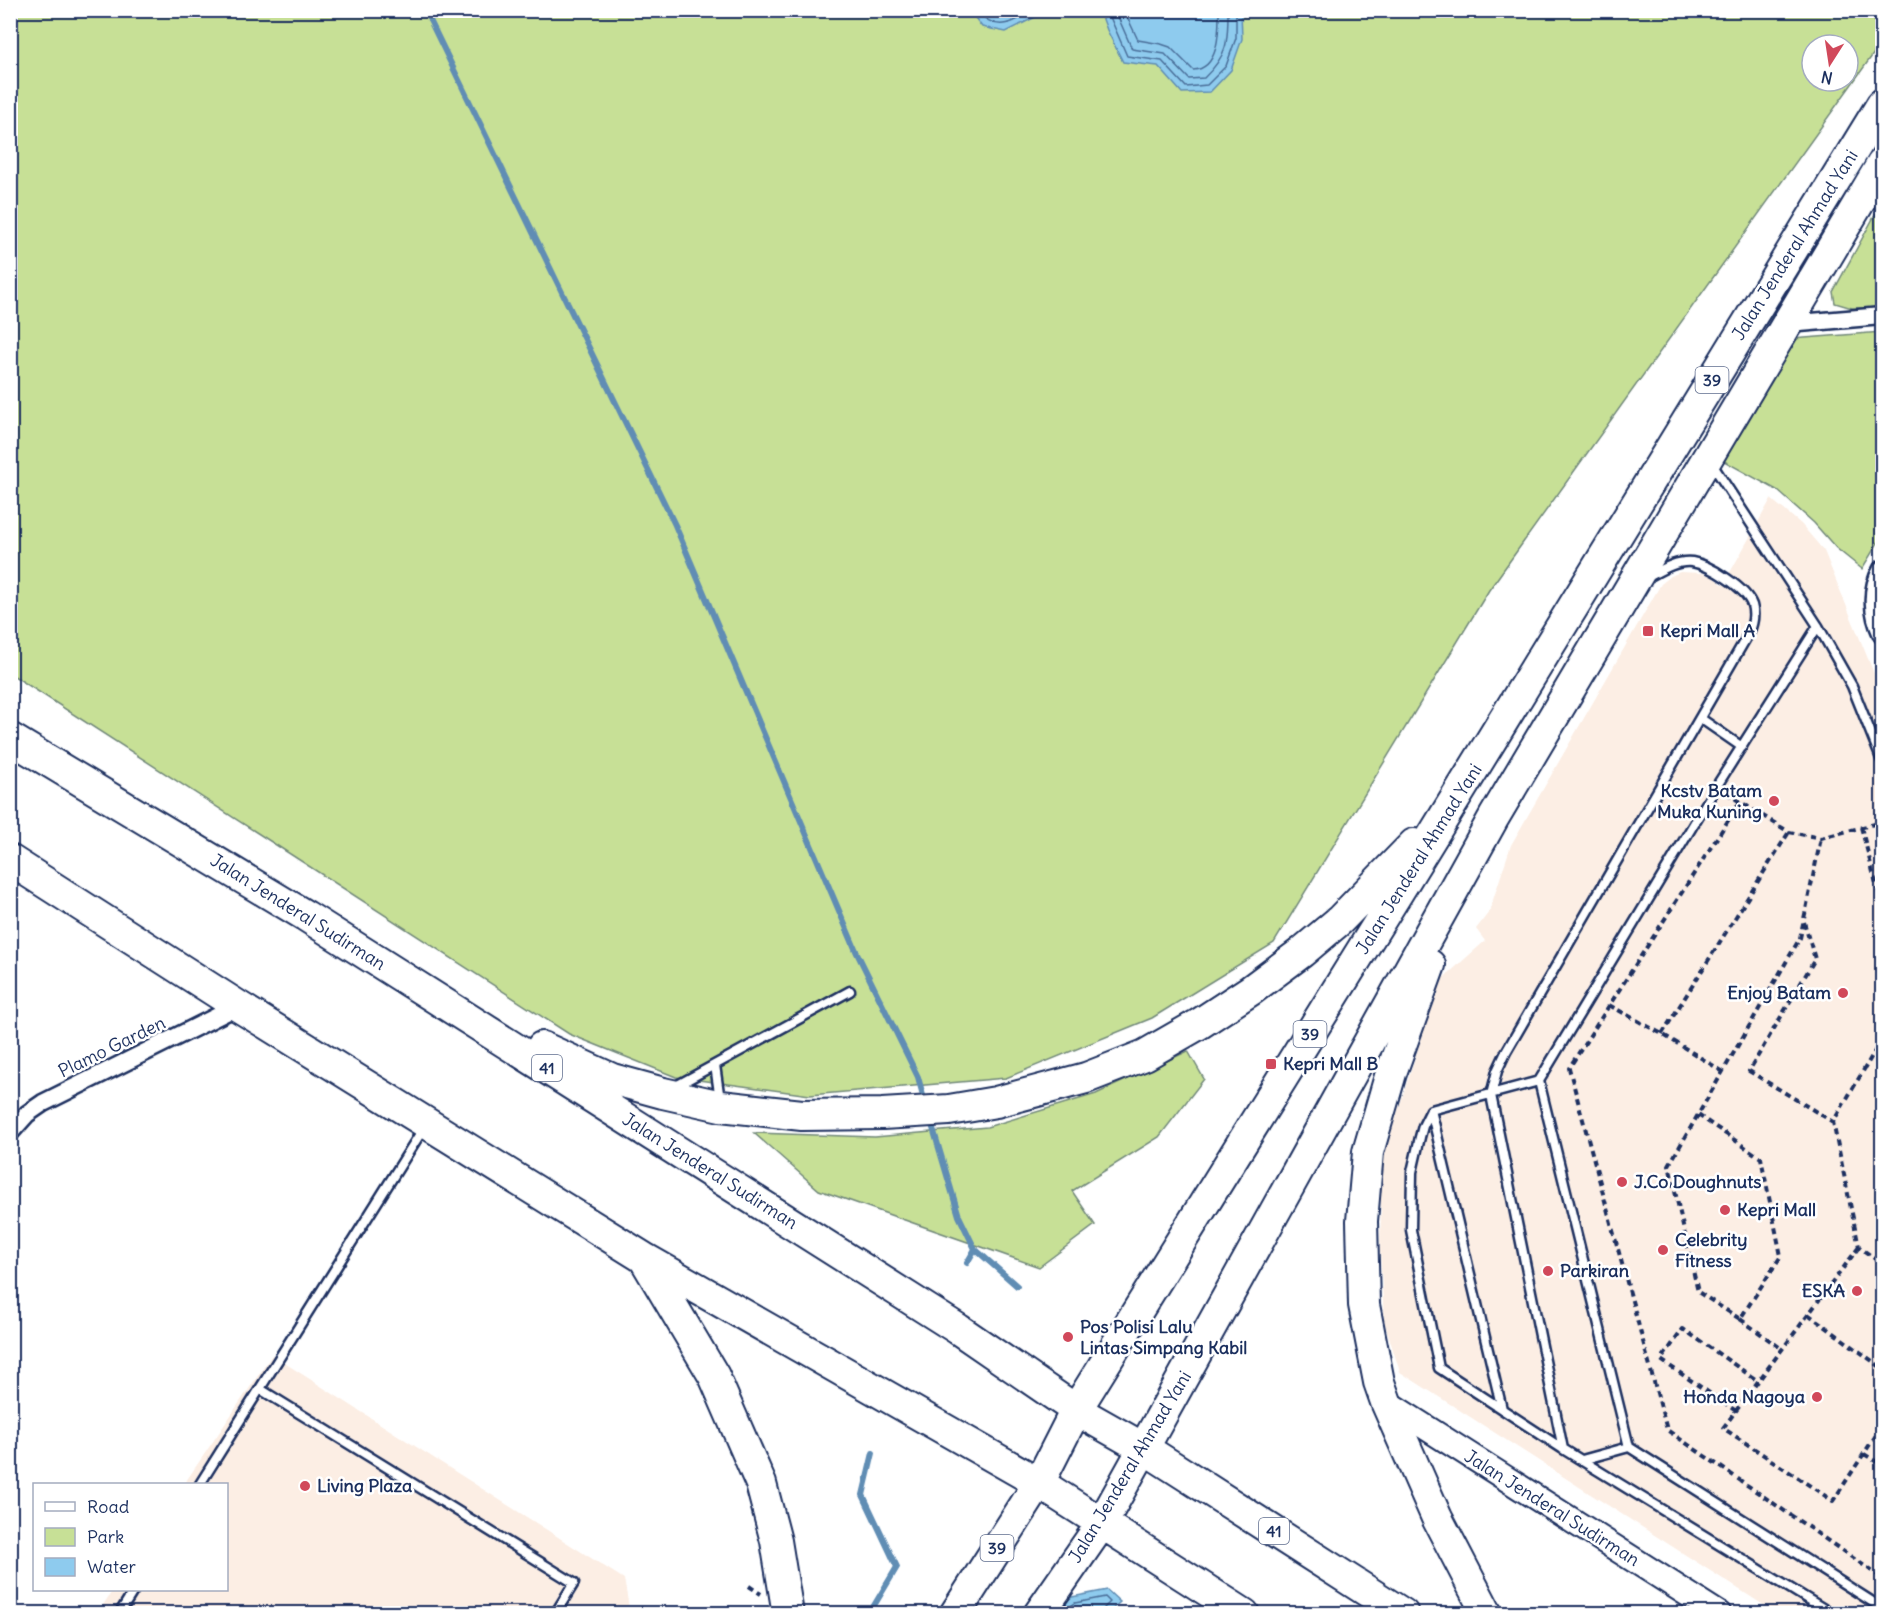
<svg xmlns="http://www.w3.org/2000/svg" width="1893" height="1624" font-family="Delius,sans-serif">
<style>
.built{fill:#fceee4}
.green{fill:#c7e096;stroke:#71887a;stroke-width:1.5;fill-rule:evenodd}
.water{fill:#8ecbee;stroke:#608db4;stroke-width:1.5}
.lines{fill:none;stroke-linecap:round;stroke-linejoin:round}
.shore{stroke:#496d98;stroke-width:1.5}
.stream{stroke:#608db4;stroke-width:6}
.lane-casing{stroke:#1b2f5e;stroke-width:13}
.street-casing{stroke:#1b2f5e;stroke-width:21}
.secondary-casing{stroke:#1b2f5e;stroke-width:28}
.highway-casing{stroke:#1b2f5e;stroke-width:34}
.path{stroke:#1b2f5e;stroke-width:4;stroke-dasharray:6 4.5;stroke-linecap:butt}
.lane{stroke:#fff;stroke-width:8}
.street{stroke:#fff;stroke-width:16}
.secondary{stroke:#fff;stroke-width:24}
.highway{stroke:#fff;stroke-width:30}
.poi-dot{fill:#d1495b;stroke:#fff;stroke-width:2}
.labels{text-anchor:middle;stroke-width:5;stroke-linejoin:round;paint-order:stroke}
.shield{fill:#fff;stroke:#5f6d8e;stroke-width:1.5}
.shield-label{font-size:16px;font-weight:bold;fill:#1b2f5e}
.street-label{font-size:18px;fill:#1b2f5e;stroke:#fff}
.poi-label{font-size:18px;font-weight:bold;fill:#1b2f5e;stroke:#fff;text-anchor:start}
</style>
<rect width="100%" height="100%" fill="#fff"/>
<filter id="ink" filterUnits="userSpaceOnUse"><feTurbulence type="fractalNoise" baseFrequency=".0167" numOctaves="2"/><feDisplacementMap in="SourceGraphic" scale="12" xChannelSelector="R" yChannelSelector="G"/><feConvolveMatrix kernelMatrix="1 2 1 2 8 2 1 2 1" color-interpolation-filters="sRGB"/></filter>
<g filter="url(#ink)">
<!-- built -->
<path class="built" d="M1771,499L1801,524L1824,551L1882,693V1613H1776L1400,1372L1384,1321L1380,1250L1381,1208L1379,1169L1440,981L1485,941L1476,929L1489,912L1511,845L1661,584L1671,576L1680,572L1702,573L1713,577L1723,585Z
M272,1355L624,1579L630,1613L97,1614L113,1590H226V1484H184Z"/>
<!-- green -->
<path class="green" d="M1882,10V42L1489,590L1274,943L1152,1018L1006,1078L810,1095L676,1077L569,1034L11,674L10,11ZM1812,45H1848V81H1812Z
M1882,202V308H1852L1835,303L1833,292Z
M1882,332V536L1862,569L1836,548L1814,523L1777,490L1724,461L1792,339Z
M1188,1051L1204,1079L1159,1137L1072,1191L1095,1225L1039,1267L819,1190L754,1133L875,1137L987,1127L1096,1094Z"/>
<!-- water -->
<path class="water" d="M970,11V10L1047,11L1006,32L982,27Z
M1100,11H1241L1242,39L1231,70L1210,92L1182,93L1158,66L1123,62L1107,30Z
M1107,1590L1120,1602L1107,1614L1063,1613V1604L1072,1597Z"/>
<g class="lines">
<!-- shore -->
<path class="shore" d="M977,10C996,34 1012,23 1034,10
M1107,10L1127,56L1162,61L1186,87L1207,85L1226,66L1236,38V10
M1115,10L1132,49L1165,54L1189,79L1204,78C1228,55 1228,42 1228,10
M1124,10L1138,40L1161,44L1170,47L1193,70C1220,69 1219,29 1219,10
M1069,1614V1607L1075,1603L1105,1597L1110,1602L1104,1608L1103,1614"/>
<!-- stream -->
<path class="stream" d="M425,10L675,525L857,953L918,1077L925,1103
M930,1118L959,1216L975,1249L1017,1286
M967,1263L975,1249
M869,1614L897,1567L863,1495L873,1453"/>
<!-- lane casing -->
<g class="lane-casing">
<path id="lane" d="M1712,464L1818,626L1852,686L1882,761
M1818,626L1716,787L1539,1081L1629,1447L1882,1608
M1700,718L1742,747
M715,1065L720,1100
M1539,1081C1503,1091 1467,1100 1431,1110L1423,1126L1420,1137L1412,1172L1411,1230L1439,1368L1563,1449L1832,1614
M674,1087L850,991
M1431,1110L1502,1409
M260,1389L574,1583L555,1614
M1563,1449L1491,1095L1497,1071L1506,1052L1749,633C1753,624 1755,615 1752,605C1746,588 1710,565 1692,562C1677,560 1661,570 1648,577
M1582,1460L1629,1447
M200,1484L423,1129
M119,1614L134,1590"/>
</g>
<!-- street casing -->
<g class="street-casing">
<path id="street" d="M1788,324L1882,316
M1882,569C1870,589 1872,614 1882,635
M10,1133L27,1114L43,1103L238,1006"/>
</g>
<!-- secondary casing -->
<g class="secondary-casing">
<path id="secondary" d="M1386,1402L1719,1614"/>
</g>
<!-- highway casing -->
<g class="highway-casing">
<path id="highway" d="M10,738L306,916L958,1329L1076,1410L1145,1449L1403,1614
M10,860L238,1006L644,1258L1039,1483L1244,1614
M1430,965L1391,1073L1368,1152L1362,1221L1364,1305L1379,1382L1386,1402L1437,1518L1487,1614
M542,1047L612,1079L663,1093L721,1106L802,1115L882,1114L949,1110L996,1102L1086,1078L1145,1055L1199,1024L1251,990L1302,952L1340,920L1414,844
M644,1258L714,1376L761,1484L776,1541L788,1614
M955,1614L1039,1483L1076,1410L1398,892L1882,104
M1039,1614L1102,1523L1494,817L1882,164"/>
</g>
<!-- path -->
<path class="path" d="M1726,793L1789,832L1821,838L1882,822
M1740,802L1569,1068L1667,1430L1882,1578
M1861,827L1882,906
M1804,922L1815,959L1749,1071L1833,1122
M1609,1005L1662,1034L1722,1071
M1662,1034L1789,832
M1882,1039L1833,1122L1859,1247L1882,1264
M1698,1115L1761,1158L1781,1256L1740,1319L1698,1292L1669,1165L1800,938L1821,838
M1859,1247L1723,1428L1833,1501L1882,1426
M1808,1314L1882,1368
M1740,1319L1782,1349
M1736,1411L1661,1360L1683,1329L1758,1381
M1864,1454L1882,1465
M749,1586L761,1594"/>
<!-- lane -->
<use href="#lane" class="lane"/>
<!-- street -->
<use href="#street" class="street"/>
<!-- secondary -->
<use href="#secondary" class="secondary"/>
<!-- highway -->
<use href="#highway" class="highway"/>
</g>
</g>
<!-- markers -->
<g class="poi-dot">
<rect x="1642" y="625" width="12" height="12" rx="3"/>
<circle cx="1774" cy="801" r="6"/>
<circle cx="1843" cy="993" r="6"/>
<rect x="1265" y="1058" width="12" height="12" rx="3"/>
<circle cx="1622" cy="1182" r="6"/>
<circle cx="1725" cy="1210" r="6"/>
<circle cx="1663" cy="1250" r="6"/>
<circle cx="1548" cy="1271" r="6"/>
<circle cx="1857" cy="1291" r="6"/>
<circle cx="1068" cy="1337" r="6"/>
<circle cx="1817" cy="1397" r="6"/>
<circle cx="305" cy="1486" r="6"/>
</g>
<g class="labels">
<!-- shield labels -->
<g class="shield">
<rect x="1695.5" y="367" width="33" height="26" rx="4.5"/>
<rect x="1293.5" y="1021" width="33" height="26" rx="4.5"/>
<rect x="532" y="1055" width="30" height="26" rx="4.5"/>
<rect x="1259" y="1518" width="30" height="26" rx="4.5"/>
<rect x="980.5" y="1535" width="33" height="26" rx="4.5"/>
</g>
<g class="shield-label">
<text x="1712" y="386">39</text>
<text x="1310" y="1040">39</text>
<text x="547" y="1074">41</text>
<text x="1274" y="1537">41</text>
<text x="997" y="1554">39</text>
</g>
<!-- street labels -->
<g class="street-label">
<text transform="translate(1795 245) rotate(-58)" y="6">Jalan Jenderal Ahmad Yani</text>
<text transform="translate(1419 859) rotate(-58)" y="6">Jalan Jenderal Ahmad Yani</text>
<text transform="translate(298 912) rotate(32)" y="6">Jalan Jenderal Sudirman</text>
<text transform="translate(112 1047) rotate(-26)" y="6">Plamo Garden</text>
<text transform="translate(710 1171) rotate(32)" y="6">Jalan Jenderal Sudirman</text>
<text transform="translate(1130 1467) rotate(-59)" y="6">Jalan Jenderal Ahmad Yani</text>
<text transform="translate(1552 1508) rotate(32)" y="6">Jalan Jenderal Sudirman</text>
</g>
<!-- poi labels -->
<g class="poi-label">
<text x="1660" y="637">Kepri Mall A</text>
<text x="1762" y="797" text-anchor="end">Kcstv Batam<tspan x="1762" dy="21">Muka Kuning</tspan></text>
<text x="1831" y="999" text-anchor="end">Enjoy Batam</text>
<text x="1283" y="1070">Kepri Mall B</text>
<text x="1634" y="1188">J.Co Doughnuts</text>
<text x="1737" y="1216">Kepri Mall</text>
<text x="1675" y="1246">Celebrity<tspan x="1675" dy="21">Fitness</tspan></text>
<text x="1560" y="1277">Parkiran</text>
<text x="1845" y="1297" text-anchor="end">ESKA</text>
<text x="1080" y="1333">Pos Polisi Lalu<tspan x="1080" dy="21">Lintas Simpang Kabil</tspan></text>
<text x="1805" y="1403" text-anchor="end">Honda Nagoya</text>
<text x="317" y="1492">Living Plaza</text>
</g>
</g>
<!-- margin -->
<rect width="1893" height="1624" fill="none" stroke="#fff" stroke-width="36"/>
<rect x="18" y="18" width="1857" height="1588" fill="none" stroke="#1b2f5e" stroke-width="2" filter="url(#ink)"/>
<!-- legend -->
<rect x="33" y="1483" width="195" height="108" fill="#ffffff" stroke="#a4acbf" stroke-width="1.5"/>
<rect x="45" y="1502" width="30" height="9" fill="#ffffff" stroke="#a4acbf" stroke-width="1.5"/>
<text x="87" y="1513" font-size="18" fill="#1b2f5e">Road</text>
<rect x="45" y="1528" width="30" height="18" fill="#c7e096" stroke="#a4acbf" stroke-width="1.5"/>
<text x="87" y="1543" font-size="18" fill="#1b2f5e">Park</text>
<rect x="45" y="1558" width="30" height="18" fill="#8ecbee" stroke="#a4acbf" stroke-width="1.5"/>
<text x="87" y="1573" font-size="18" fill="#1b2f5e">Water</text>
<!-- north arrow -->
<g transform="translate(1830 63) rotate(192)"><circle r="28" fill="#ffffff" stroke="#a4acbf" stroke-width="1.5"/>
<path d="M0-4.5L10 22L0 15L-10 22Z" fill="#d1495b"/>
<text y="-9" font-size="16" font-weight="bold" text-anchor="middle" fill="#1b2f5e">N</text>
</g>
</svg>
